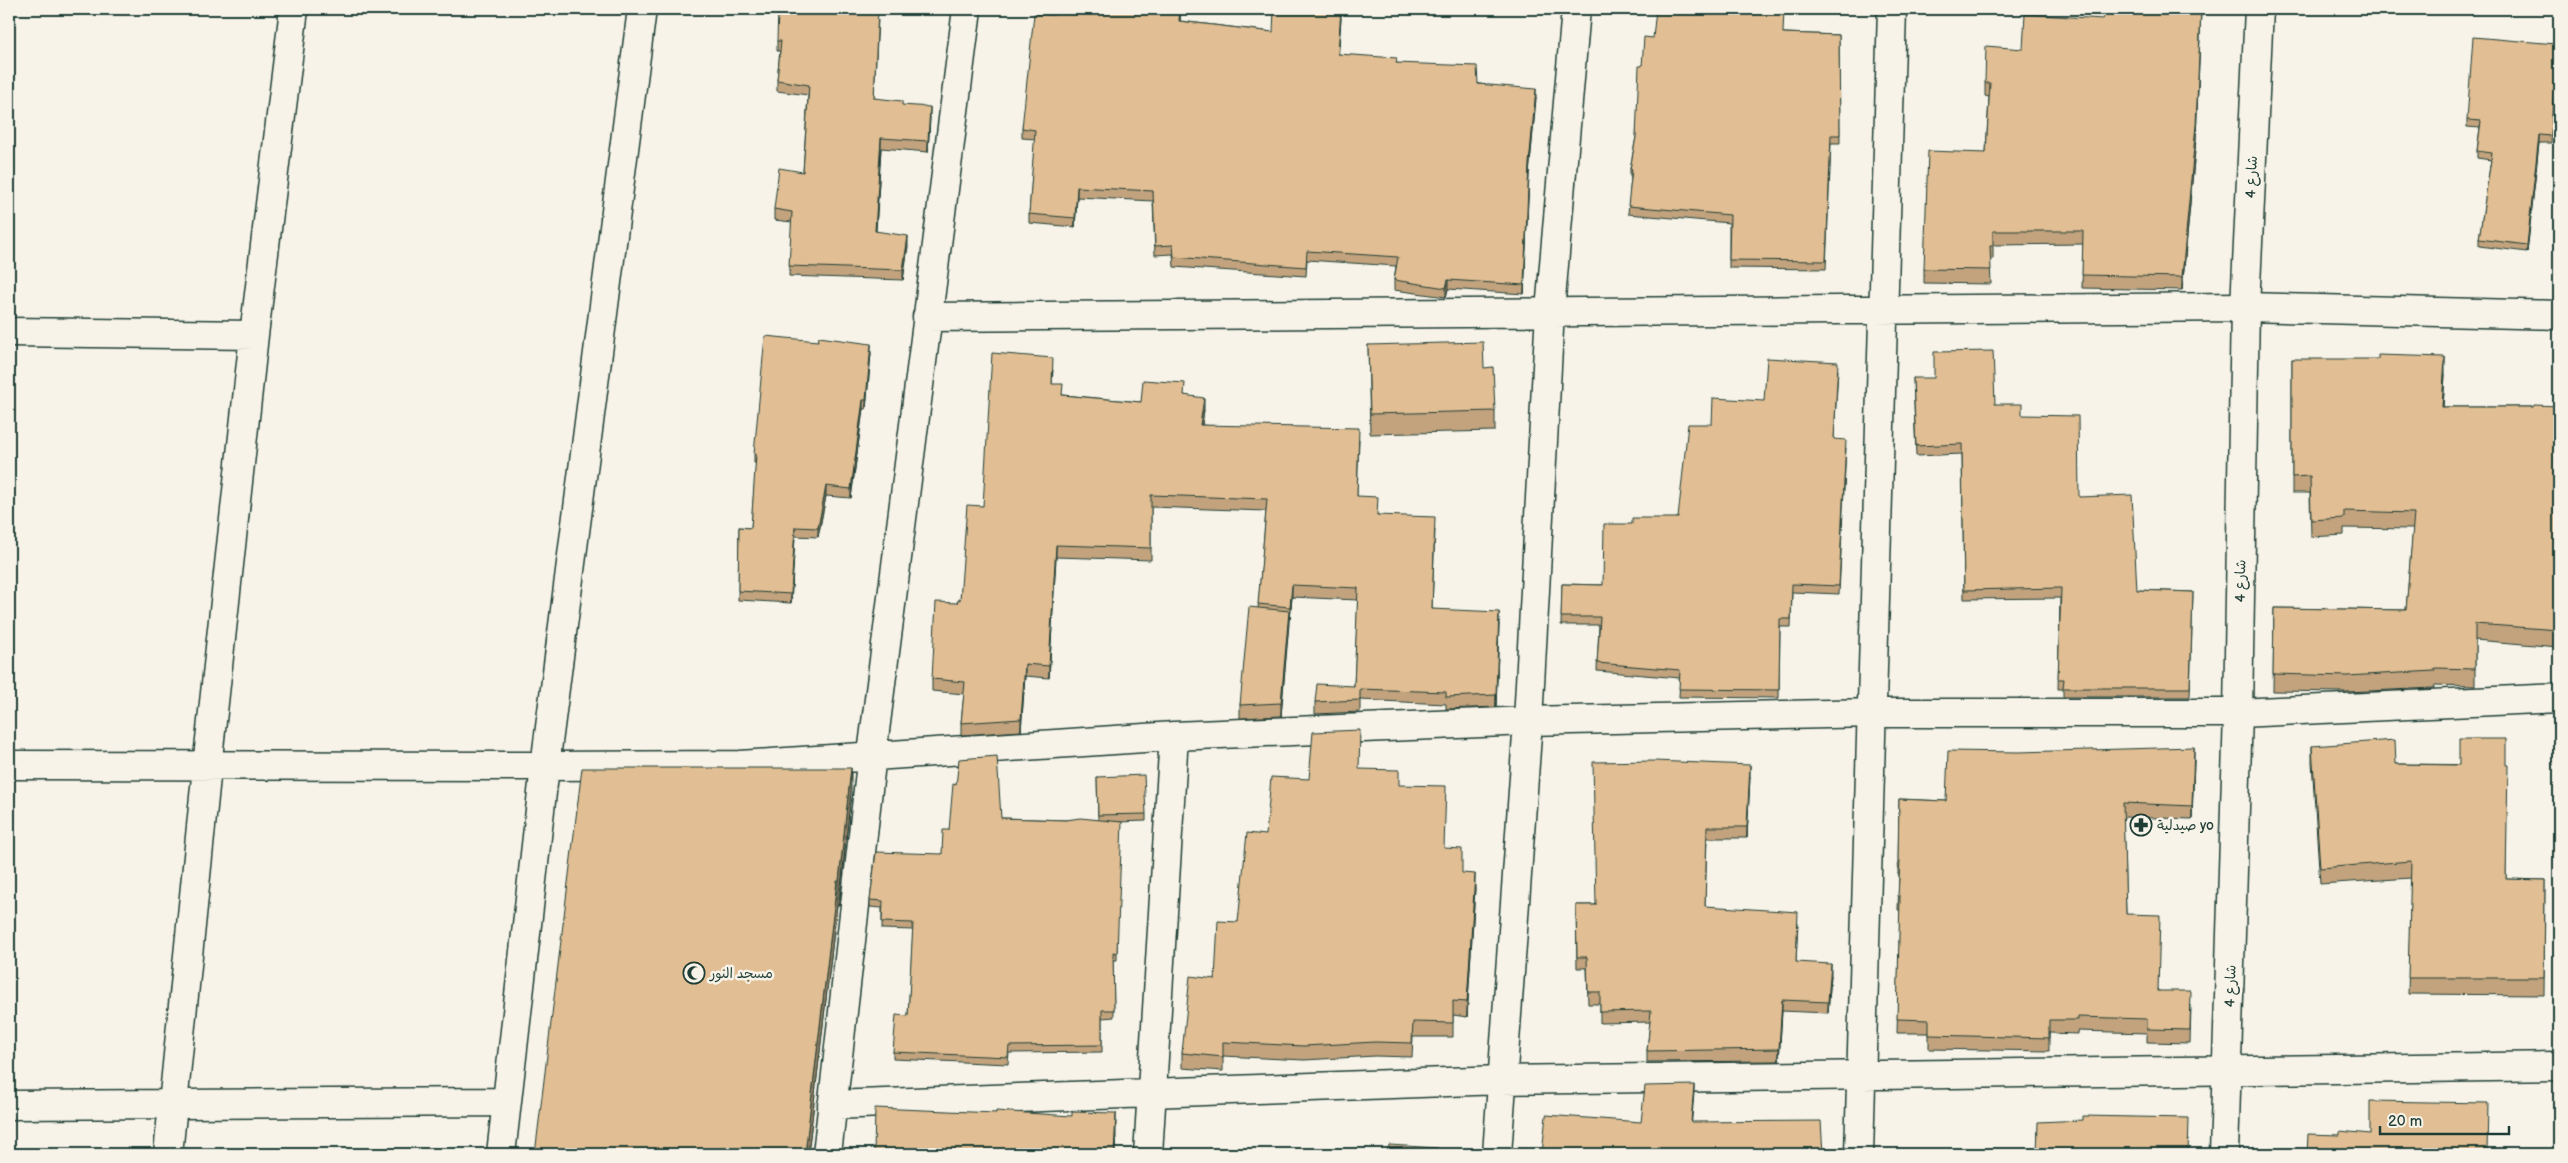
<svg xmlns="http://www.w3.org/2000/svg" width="2568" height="1163" font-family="'Balsamiq Sans','Playpen Sans Arabic',sans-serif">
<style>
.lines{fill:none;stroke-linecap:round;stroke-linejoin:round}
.street-casing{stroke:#1f3d34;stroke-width:31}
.secondary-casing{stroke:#1f3d34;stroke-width:31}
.street{stroke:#f7f3e8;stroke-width:28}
.secondary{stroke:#f7f3e8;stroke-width:28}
.wall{fill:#c2a37e;stroke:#1f3d34}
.shaded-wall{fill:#9e8567;stroke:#1f3d34}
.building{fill:#e1be93;stroke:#1f3d34}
.labels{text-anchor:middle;stroke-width:5;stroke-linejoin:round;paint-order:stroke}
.street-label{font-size:14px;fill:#1f3d34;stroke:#f7f3e8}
.poi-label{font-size:14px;fill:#1f3d34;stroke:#f7f3e8;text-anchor:start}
</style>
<rect width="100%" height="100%" fill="#f7f3e8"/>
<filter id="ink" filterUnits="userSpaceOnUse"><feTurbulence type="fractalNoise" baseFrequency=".02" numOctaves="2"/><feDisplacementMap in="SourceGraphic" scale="10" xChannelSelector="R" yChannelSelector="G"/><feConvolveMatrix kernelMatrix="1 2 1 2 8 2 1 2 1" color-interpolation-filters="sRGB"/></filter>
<g filter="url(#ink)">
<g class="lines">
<!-- street casing -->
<g class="street-casing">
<path id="street" d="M927,317L2245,307L2559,315
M9,332L254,335
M9,765L545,766L740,765L1174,736L1528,721L1873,713H2238L2559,698
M9,1105L506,1102
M832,1105L1501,1080L2559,1066
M168,1154L207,767L254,335L294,9
M501,1154L545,766L642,9
M827,1154L872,754L967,9
M1148,1154L1174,736
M1497,1154L1528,721L1550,311L1576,9
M1859,1154L1892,9"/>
</g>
<!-- secondary casing -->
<g class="secondary-casing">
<path id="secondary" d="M2224,1154L2238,713L2245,307L2259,9"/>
</g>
<!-- street -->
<use href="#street" class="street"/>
<!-- secondary -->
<use href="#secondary" class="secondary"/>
</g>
<!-- wall -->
<path class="wall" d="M1054,9H1181L1180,21L1273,32L1341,18L1338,54L1397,63L1536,98L1529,174L1524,294L1448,289L1446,297L1394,290V280L1396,266L1307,260L1306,276L1174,267L1173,254L1155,255L1153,201L1077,197L1075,227L1029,223V214L1035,139L1022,138V128L1054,15Z
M2104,9H2201L2196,139L2182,290L2082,288L2083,244L1993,245V259H1990L1991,284L1924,283V269L1986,153L1989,97L1985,96V83L2023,49L2103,19Z
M878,19L874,98L902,105L930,117L928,152L881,148L876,232L908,246L903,280L789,276L792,222L774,220V209L803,172L808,95L777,91V80L780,51H777V41Z
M1784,33L1839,35L1840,143H1831L1826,269L1729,268V223L1628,214L1631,177H1630V169L1636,137L1642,66L1653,38Z
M2556,51L2551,143H2539L2527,252L2479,246V239L2491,160L2477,158V151L2480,128L2467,127V120Z
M1368,345L1484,368L1495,411V431L1370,434Z
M871,353L866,409H863L851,498L826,496L818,537L795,536L791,603L738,600L739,527L751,528L756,463H754V454Z
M2292,359L2445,374L2443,407H2533L2559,406V647L2475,640V686L2435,685L2434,688L2347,692L2273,691L2274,608L2406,610L2413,529L2344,528V535L2311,537L2310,493H2292Z
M1053,370L1052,384L1063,395L1141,402L1185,395L1204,410L1202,425L1359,440L1357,496L1378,515L1435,529L1432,609L1499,624L1496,707L1446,709V704L1360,700V712L1315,714V702L1354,686L1358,600L1292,597L1290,619H1289L1281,716L1240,718V705L1258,608L1266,511L1151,507V560L1056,557L1049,678L1025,676L1021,731L961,735V723L964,694L932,691V679L957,603L960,600L983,506Z
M1838,370L1834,439L1846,448L1839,594L1792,592L1791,627H1780L1779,698L1679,697L1680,678L1597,671L1599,625H1561L1562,584L1603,585L1632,524L1678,518L1712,424L1764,401Z
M1913,378L1995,404L2022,415L2079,497L2137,590L2193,592L2190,697H2063V689H2058L2060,598L1964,599L1962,454L1916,456Z
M2312,746L2396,764L2506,765V879L2545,880L2544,995L2408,994L2411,878L2320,884L2312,762Z
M2194,760L2192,819L2123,817L2126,914L2159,991L2191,1005L2190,1043L2147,1042V1033L2078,1031V1034L2049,1033V1051L1929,1049V1033H1897L1900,910H1898L1899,874H1898L1899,799L1946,801Z
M1359,769L1399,785L1462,873L1475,888L1467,1017L1453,1015V1037H1413L1412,1057L1375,1056L1304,1060L1223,1056V1071L1182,1068V1053L1215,979L1238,922L1266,835L1309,779Z
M1750,776L1747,838H1707L1705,906L1798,923L1796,962L1831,975L1828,1013L1782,1011L1779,1061L1647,1062V1051L1650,1022L1600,1023V1004H1588L1587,968H1577L1576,905H1595Z
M1097,777L1146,814V821L1118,822L1117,960H1113L1114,1017L1102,1018V1052L1009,1053L1008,1064L893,1059V1052L908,1016L913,930L882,929V908L870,907V900L942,854L949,830L1001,818L1066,820H1098Z
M851,792L839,905H837L808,1154H535Z"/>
<!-- shaded-wall -->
<path class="shaded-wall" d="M1180,9H1181L1179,30V21Z
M1341,9V18L1338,64V54Z
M2201,9L2196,139L2182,290V277Z
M1536,89V98L1529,174L1524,294L1529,164Z
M930,107V117L928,152V141Z
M2539,135V143L2527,252V245Z
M881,138V148L875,242V231Z
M1077,187V197L1075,227V218Z
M908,236V246L903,280V270Z
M1448,280V289L1446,297V288Z
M871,344V353L866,409V400Z
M2445,357V374L2442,424V407Z
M1204,398V410L1200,437V425Z
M863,400V409L851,498V489Z
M826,486V496L818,537V528Z
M795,527V536L791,603V594Z
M1056,545V557L1049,678V666Z
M1292,585V597L1290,619V607Z
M1289,611V624L1281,716V703Z
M1499,612V624L1496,707V695Z
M1025,664V676L1021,731V719Z
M2194,747V760L2192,819V806Z
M1750,765V776L1747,838V827Z
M851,768V792L839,905V881Z
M1475,874V888L1467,1017V1002Z
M837,881V905L808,1154H805Z
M1831,964V975L1828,1013V1002Z
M1782,1000V1011L1779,1061V1049Z
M1694,1085V1093L1691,1130V1122Z
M1116,1113V1137L1115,1154H1114Z"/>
<!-- building -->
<path class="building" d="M778,9H878L874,98L902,101V105L930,107L928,141L881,138L875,231L908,236L903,270L789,266L792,212L774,209L779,168L803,172L809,85L777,80L781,41H777Z
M1054,9H1180L1179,21L1273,32L1274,9H1341L1338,54L1397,58L1396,63L1477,66L1478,84L1536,89L1529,164L1524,285L1448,280L1446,288L1394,280L1398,257L1307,251L1306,267L1174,257L1173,245L1155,246L1153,191L1077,187L1075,218L1029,214L1035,130L1022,128L1034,14L1054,15Z
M1656,9H1784L1783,33L1839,35L1840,135H1831L1826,261L1729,260L1730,215L1628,206L1632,169H1630L1636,137L1639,66H1642L1644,37L1653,38Z
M2104,9H2201L2196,125L2182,277L2082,275L2083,231H1993V246H1990L1991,270L1924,269L1928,151L1986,153L1990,83H1985L1986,46L2023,49L2025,14L2103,19Z
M2473,37L2556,44L2551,136L2539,135L2527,245L2479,239L2492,153L2477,151L2481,121L2467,120Z
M765,336L818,341L819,337L871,344L866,400H863L851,489L826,486L818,528L795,527L791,594L738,591L739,527L751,528L756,454H754Z
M1483,342L1484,368L1493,367L1495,411L1370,414L1368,345Z
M1993,351L1995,404H2022V415L2078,416L2079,497L2132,495L2137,590L2193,592L2190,688H2063L2064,679H2058L2061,588L1964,590L1962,444L1916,446L1913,378H1934V352Z
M992,353L1053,358L1052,384H1063L1062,395L1141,402L1143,380L1185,383L1184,395L1204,398L1200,425L1359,428L1357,496L1378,497L1377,515L1435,517L1432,609L1499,612L1496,695L1446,697V692L1360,689V700L1315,702L1317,684L1354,686L1358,588L1292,585L1290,607L1258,604L1267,499L1151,495V548L1056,545L1049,666L1025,664L1021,719L961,723L965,682L932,679L936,602L957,603L958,600H960L967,505L983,506Z
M2378,355L2445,357L2442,407H2533L2534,405L2559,406V630L2475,624V669L2435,668L2434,671L2347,676L2273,674L2274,608L2406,610L2414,513L2344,511V518L2311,520L2310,476L2292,477V359H2378Z
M1767,358L1838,362L1834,439L1846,440L1839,586L1792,584L1791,619H1780L1779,690L1679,689L1680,670L1597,663L1600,617H1561L1562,584L1603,585L1604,524H1632V518H1678L1688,424H1712L1713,398L1764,401Z
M1249,607L1289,611L1281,703L1240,705Z
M1360,730L1359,769L1399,770V785L1446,786L1444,848L1462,849V873L1475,874L1467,1002L1453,1001V1023L1413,1022L1412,1043L1375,1042L1304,1046L1223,1042V1057L1182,1053L1190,976L1215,979L1218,921L1238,922L1247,833L1266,835L1271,777L1309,779L1313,732Z
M2459,739H2506V765H2508L2506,879L2545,880L2544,978H2408L2411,861L2320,868L2312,746L2395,740L2396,764L2459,765Z
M2194,747L2192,806L2123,803L2126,914L2160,915L2158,991H2191L2190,1030L2147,1029V1019L2078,1017V1020H2049V1038L1929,1035V1020L1897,1019L1900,896H1898L1900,860H1898L1899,799L1946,801L1948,751L2019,752Z
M997,756L1001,818L1066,820L1080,818L1122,822L1117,953L1113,952L1114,1010H1102V1045L1009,1046L1008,1057L893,1052L896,1015L908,1016L913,923L882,922L883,901L870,900L876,852L942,854L943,830H949L953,784L956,785L959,759Z
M1654,761L1750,765L1747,827H1707L1705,906L1798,912L1796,962L1831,964L1828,1002L1782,1000L1779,1049L1647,1051L1651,1011L1600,1012V992H1588L1587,957H1577L1576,905H1596L1593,762Z
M582,768H851L839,881H837L805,1154H535Z
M1144,775L1146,814L1098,815L1097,777Z
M1694,1085L1691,1122L1821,1121L1823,1154H1542L1546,1115L1641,1122L1645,1086Z
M2370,1101L2488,1103L2487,1154H2307L2308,1134L2340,1135V1131L2370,1134Z
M875,1108L996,1113V1111L1072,1116V1112L1116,1113L1114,1154H874Z
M2083,1116L2189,1118L2188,1154H2037L2038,1122L2083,1120Z
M1389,1145L1438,1148L1437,1154H1388Z"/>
</g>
<!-- icons -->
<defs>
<g id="pharmacy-ring" transform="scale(1.125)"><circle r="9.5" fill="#f7f3e8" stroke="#1f3d34" stroke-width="1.5"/><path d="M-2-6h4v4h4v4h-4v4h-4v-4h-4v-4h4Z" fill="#1f3d34"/></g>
<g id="mosque-ring" transform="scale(1.125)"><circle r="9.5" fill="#f7f3e8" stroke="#1f3d34" stroke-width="1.5"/><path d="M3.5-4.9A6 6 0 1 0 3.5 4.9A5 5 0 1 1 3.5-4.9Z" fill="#1f3d34"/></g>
</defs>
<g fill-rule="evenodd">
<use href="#pharmacy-ring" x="2141" y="825"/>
<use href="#mosque-ring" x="694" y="973"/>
</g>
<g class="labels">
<!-- street labels -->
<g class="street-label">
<text transform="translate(2251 177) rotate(-87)" y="5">شارع 4</text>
<text transform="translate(2240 581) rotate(-89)" y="5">شارع 4</text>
<text transform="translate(2230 986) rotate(-88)" y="5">شارع 4</text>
</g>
<!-- poi labels -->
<g class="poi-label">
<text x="2157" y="830">صيدلية yo</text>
<text x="710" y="978">مسجد النور</text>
</g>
</g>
<!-- margin -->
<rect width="2568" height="1163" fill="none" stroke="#f7f3e8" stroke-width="30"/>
<rect x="15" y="15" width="2538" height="1133" fill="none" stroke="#1f3d34" stroke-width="2" filter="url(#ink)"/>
<!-- scale -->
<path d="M2380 1126v8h129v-8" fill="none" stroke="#1f3d34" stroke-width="2.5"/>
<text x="2388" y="1126" font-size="15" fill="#1f3d34" stroke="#f7f3e8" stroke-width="4" paint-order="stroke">20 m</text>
</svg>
